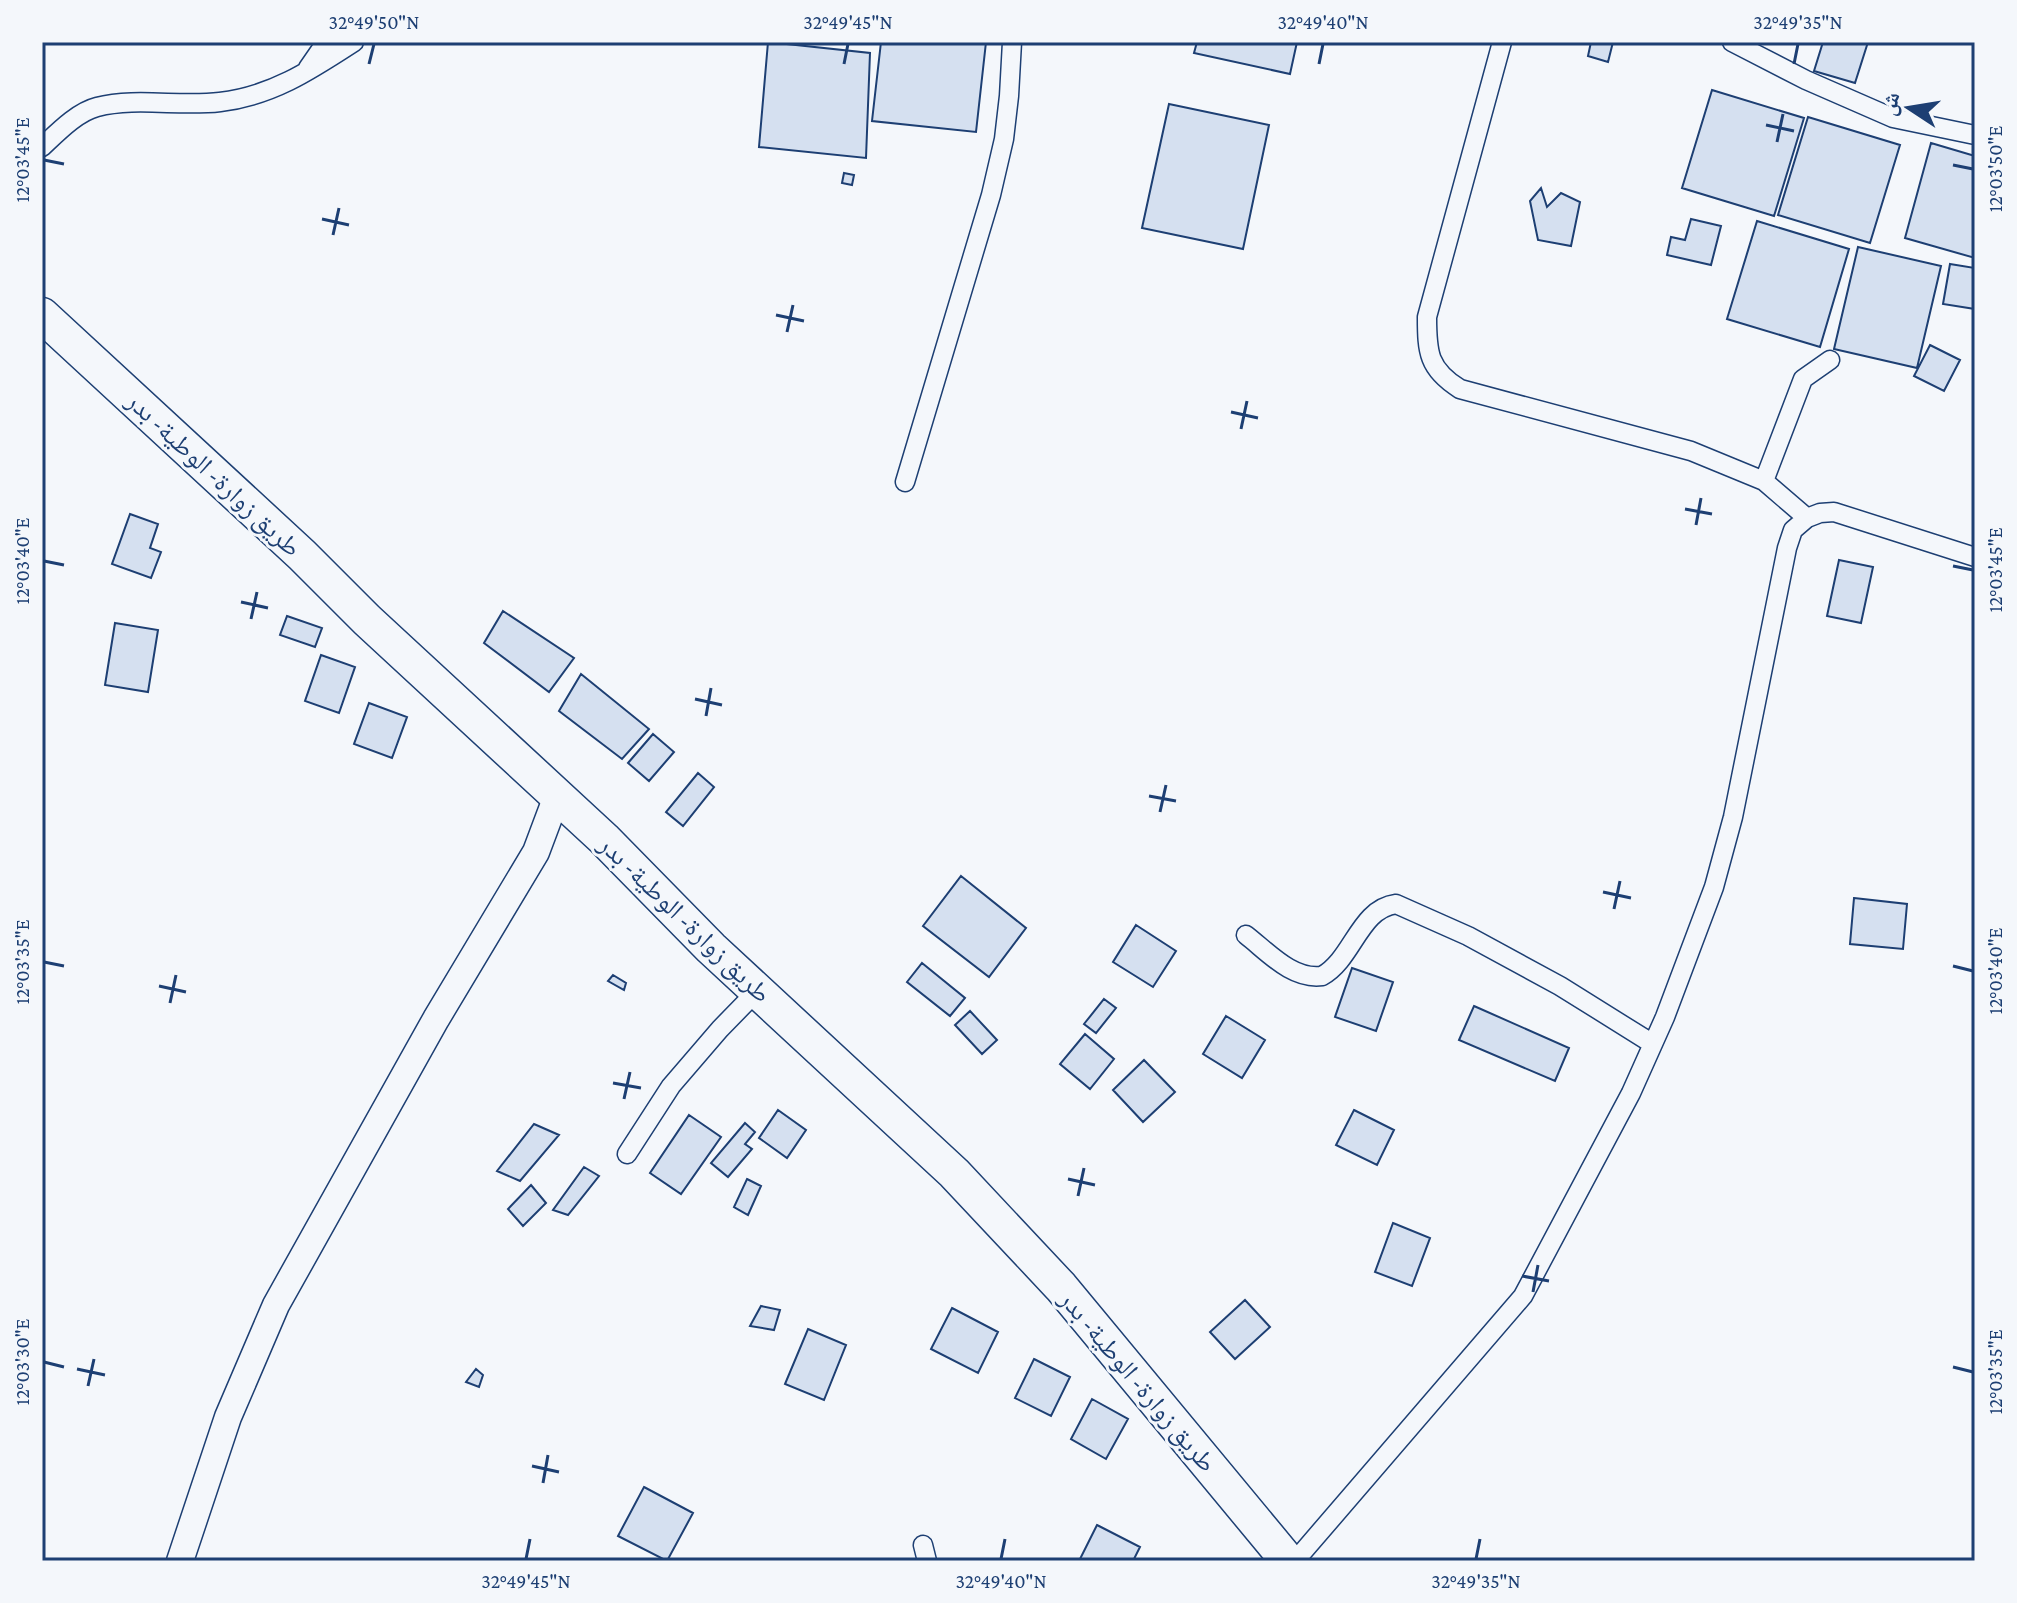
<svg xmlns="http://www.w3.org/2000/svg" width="2017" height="1603" font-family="'Crimson Pro','Noto Naskh Arabic',serif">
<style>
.building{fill:#d5e0f0;stroke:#1d3f73;stroke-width:2}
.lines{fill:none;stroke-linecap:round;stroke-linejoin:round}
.street-casing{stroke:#1d3f73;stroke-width:21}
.secondary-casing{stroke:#1d3f73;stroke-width:29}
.highway-casing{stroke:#1d3f73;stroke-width:37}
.street{stroke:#f4f7fb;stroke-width:18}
.secondary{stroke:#f4f7fb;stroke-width:26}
.highway{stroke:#f4f7fb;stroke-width:34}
.ticks{fill:none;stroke:#1d3f73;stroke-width:3}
.labels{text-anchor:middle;stroke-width:6;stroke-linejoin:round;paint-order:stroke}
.street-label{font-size:26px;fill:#1d3f73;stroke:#f4f7fb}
.neatline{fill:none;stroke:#1d3f73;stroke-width:3}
.ticks-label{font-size:20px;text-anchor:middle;fill:#1d3f73}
</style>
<rect width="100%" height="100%" fill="#f4f7fb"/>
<!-- building -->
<path class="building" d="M768,42L870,53L866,158L759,147Z
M881,42H986L976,132L872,121Z
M1197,42H1297L1290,74L1194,53Z
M1591,42H1613L1608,62L1588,56Z
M1823,42H1868L1855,83L1814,71Z
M1712,90L1804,118L1774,216L1682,188Z
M1169,104L1269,125L1243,249L1142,228Z
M1808,117L1900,145L1870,243L1778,215Z
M1931,143L1975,156V258L1905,238Z
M844,173L854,175L852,185L842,183Z
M1541,188L1547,207L1561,193L1580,202L1571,246L1538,240L1530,201Z
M1691,219L1721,226L1711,265L1667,255L1671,237L1685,240Z
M1757,221L1849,249L1820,347L1727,319Z
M1858,247L1941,266L1917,368L1834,349Z
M1950,264L1975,268V309L1943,304Z
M1930,345L1960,360L1944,391L1914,376Z
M130,514L158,524L150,548L161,552L151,578L112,564Z
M1839,560L1873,567L1861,623L1827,616Z
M503,611L574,658L549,692L484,643Z
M287,616L322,628L315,647L280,635Z
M115,623L158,630L148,692L105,685Z
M321,655L355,667L339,713L305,701Z
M581,674L649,729L622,759L559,711Z
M369,703L407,717L392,758L354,744Z
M653,734L674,752L649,781L628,763Z
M698,773L714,787L683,826L666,812Z
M961,876L1026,928L989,977L923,926Z
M1854,898L1907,904L1903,949L1850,944Z
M1136,925L1176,951L1153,987L1113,962Z
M922,963L965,998L950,1016L907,982Z
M1352,968L1393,982L1376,1031L1335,1017Z
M613,975L626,983L624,990L608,981Z
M1104,999L1116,1008L1096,1033L1084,1024Z
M1474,1006L1569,1048L1555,1081L1459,1040Z
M970,1011L997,1040L982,1054L955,1025Z
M1226,1016L1265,1040L1242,1078L1203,1054Z
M1085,1034L1114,1059L1090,1089L1060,1064Z
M1144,1060L1175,1092L1143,1122L1113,1090Z
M778,1110L806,1130L787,1158L759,1138Z
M1354,1110L1394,1130L1377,1165L1336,1145Z
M689,1115L721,1137L681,1194L650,1173Z
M745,1123L755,1132L745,1144L752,1149L728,1177L711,1163Z
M534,1124L559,1135L520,1181L497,1171Z
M584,1167L599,1176L568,1215L553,1210Z
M747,1179L761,1186L748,1215L734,1207Z
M531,1185L546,1203L523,1226L508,1209Z
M1393,1223L1430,1238L1412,1286L1375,1272Z
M1245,1300L1270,1327L1235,1359L1210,1332Z
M761,1306L780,1310L774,1330L750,1326Z
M952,1308L998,1332L978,1373L931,1349Z
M808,1329L846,1345L824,1400L785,1384Z
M1034,1359L1070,1377L1051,1416L1015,1398Z
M476,1369L483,1375L479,1387L466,1382Z
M1092,1399L1128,1419L1106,1459L1071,1439Z
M644,1487L693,1513L667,1561L618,1536Z
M1097,1525L1140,1547L1133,1561H1079Z"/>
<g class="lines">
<!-- street casing -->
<g class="street-casing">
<path id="street" d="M1502,42L1427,317C1427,352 1428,369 1460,389L1691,451L1764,481L1807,518
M1732,42L1806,80L1893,118L1975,135
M308,68L326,42
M42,147C57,133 77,112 97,107C136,97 180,107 220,102C272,96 311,70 354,42
M1764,481L1803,379L1830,360
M905,482L991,195L1004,139L1009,96L1012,42
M1246,935C1268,952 1292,980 1322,976C1353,959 1359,909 1396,904L1468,936L1560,986L1653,1044
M627,1154L671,1086L720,1029L757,991
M923,1545L927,1561
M1295,1561L1523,1296L1631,1093L1665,1017L1714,887L1733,817L1787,548L1793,530L1807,518L1820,513L1834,512L1975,557"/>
</g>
<!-- secondary casing -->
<g class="secondary-casing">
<path id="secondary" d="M180,1561L228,1417L276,1305L436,1019L536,852L557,796"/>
</g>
<!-- highway casing -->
<g class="highway-casing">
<path id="highway" d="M42,315L302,555L367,620L604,839L711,948L954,1173L1061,1287L1288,1561"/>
</g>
<!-- street -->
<use href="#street" class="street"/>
<!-- secondary -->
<use href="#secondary" class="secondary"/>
<!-- highway -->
<use href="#highway" class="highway"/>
</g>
<!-- ticks -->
<path class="ticks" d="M369,64L374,44M844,64L848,44M1319,64L1323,44M1794,64L1798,44M1766,125L1794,131M1777,142L1783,114M44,160L64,164M1953,165L1973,169M322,219L349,225M333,235L339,208M776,315L804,321M787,332L793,305M1231,412L1258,418M1241,429L1247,401M1685,509L1712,514M1696,525L1701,498M44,561L64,565M1953,566L1973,570M241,602L268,608M251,619L257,592M695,699L722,705M706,716L711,688M1149,796L1176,801M1160,812L1166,785M1603,892L1631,898M1614,909L1620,881M44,962L64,966M1953,966L1973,971M159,986L186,992M170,1003L176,975M613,1083L641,1088M624,1099L630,1072M1068,1179L1095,1185M1078,1196L1084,1168M1522,1276L1549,1281M1533,1292L1538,1265M44,1362L64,1367M1953,1367L1973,1372M77,1369L105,1375M88,1386L94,1359M532,1466L559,1472M543,1483L548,1455M526,1559L530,1539M1001,1559L1005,1539M1476,1559L1480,1539"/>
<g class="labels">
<!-- street labels -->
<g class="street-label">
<text transform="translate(214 474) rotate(43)" y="9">طريق زوارة- الوطية- بدر</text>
<text transform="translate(685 919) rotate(44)" y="9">طريق زوارة- الوطية- بدر</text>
<text transform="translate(1138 1381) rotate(50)" y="9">طريق زوارة- الوطية- بدر</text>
</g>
</g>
<!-- border -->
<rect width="2017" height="1603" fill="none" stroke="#f4f7fb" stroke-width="88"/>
<!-- north arrow -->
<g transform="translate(1909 108) rotate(282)" stroke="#f4f7fb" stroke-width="6" paint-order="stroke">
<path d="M0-6L14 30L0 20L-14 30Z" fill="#1d3f73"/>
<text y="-12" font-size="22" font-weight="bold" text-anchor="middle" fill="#1d3f73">ش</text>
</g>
<rect x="44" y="44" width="1929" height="1515" class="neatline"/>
<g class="ticks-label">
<text x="374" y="29">32°49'50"N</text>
<text x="848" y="29">32°49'45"N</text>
<text x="1323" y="29">32°49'40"N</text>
<text x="1798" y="29">32°49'35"N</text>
<text transform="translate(22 160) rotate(-90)" y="7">12°03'45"E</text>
<text transform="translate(1995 169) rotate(-90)" y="7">12°03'50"E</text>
<text transform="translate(22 561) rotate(-90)" y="7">12°03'40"E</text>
<text transform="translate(1995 570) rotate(-90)" y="7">12°03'45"E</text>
<text transform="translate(22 962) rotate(-90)" y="7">12°03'35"E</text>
<text transform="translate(1995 971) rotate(-90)" y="7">12°03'40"E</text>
<text transform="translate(22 1362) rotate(-90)" y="7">12°03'30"E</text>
<text transform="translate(1995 1372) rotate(-90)" y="7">12°03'35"E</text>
<text x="526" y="1588">32°49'45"N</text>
<text x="1001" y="1588">32°49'40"N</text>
<text x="1476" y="1588">32°49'35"N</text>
</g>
</svg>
